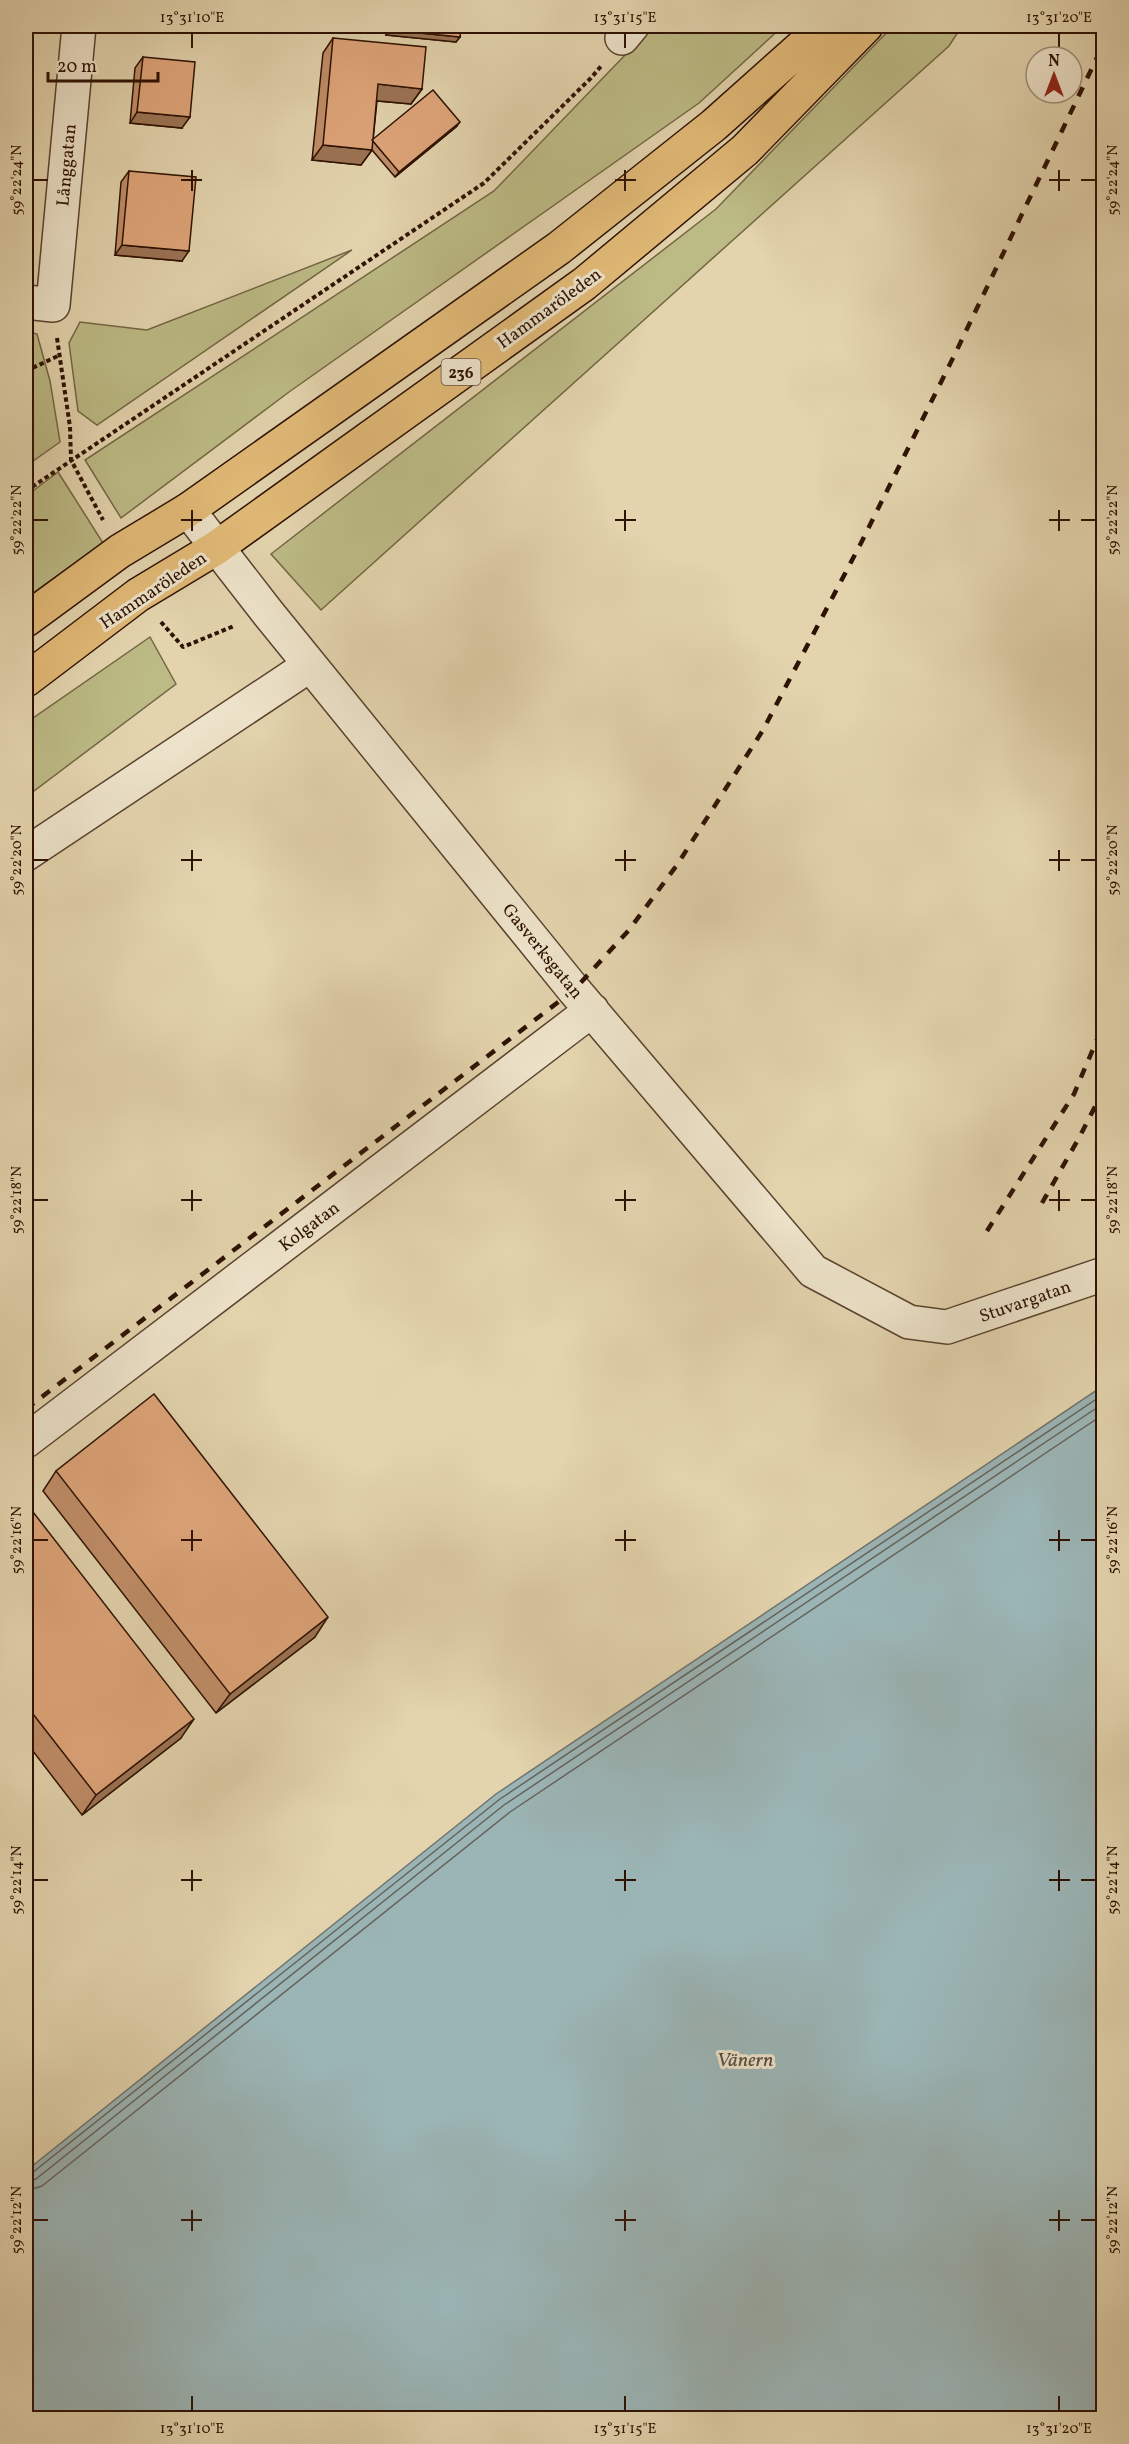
<svg xmlns="http://www.w3.org/2000/svg" width="1129" height="2444" font-family="Vollkorn,serif">
<style>
.green{fill:#bcba85;stroke:#746644;stroke-width:1.5}
.water{fill:#9bb5b6;stroke:#6f736e;stroke-width:1.5}
.lines{fill:none;stroke-linecap:round;stroke-linejoin:round}
.shore{stroke:#64635c;stroke-width:1.5}
.minor-casing{stroke:#5a422e;stroke-width:36}
.major-casing{stroke:#2d1103;stroke-width:36}
.path{stroke:#2d1103;stroke-width:4;stroke-dasharray:4.5 3;stroke-linecap:butt}
.minor{stroke:#ede3ca;stroke-width:33}
.major{stroke:#e2ba77;stroke-width:33}
.rail{stroke:#2d1103;stroke-width:4.5;stroke-dasharray:10 10;stroke-linecap:butt}
.wall{fill:#c08e69;stroke:#2d1103;stroke-width:1.5}
.shaded-wall{fill:#9c7455;stroke:#2d1103;stroke-width:1.5}
.building{fill:#dfa57a;stroke:#2d1103;stroke-width:1.5}
.ticks{fill:none;stroke:#2d1103;stroke-width:2}
.labels{text-anchor:middle;stroke-width:6;stroke-linejoin:round;paint-order:stroke}
.shield{fill:#ede3ca;stroke:#67503f;stroke-width:1.5}
.shield-label{font-size:16px;font-weight:bold;fill:#2d1103}
.street-label{font-size:18px;fill:#2d1103;stroke:#ede3ca}
.water-label{font-size:20px;font-style:italic;fill:#544a42;stroke:#ede3ca}
.neatline{fill:none;stroke:#2d1103;stroke-width:2}
.ticks-label{font-size:15px;text-anchor:middle;fill:#2d1103}
</style>
<rect width="100%" height="100%" fill="#e3d4ae"/>
<filter id="stains"><feTurbulence type="fractalNoise" baseFrequency=".00333" numOctaves="4"/><feColorMatrix values="0 0 0 0 .2 0 0 0 0 .09 0 0 0 0 .02 0 0 0 .5 -.17"/></filter>
<radialGradient id="worn" r=".72"><stop offset=".6" stop-color="#630" stop-opacity="0"/><stop offset="1" stop-color="#630" stop-opacity=".3"/></radialGradient>
<!-- green -->
<path class="green" d="M653,26H783L699,103L289,392L121,518L85,460L494,191Z
M893,26H962L949,46L321,610L271,554L716,209Z
M352,250L97,425L78,411L69,343L80,322L147,330Z
M26,331L37,334L50,381L60,442L26,466Z
M58,472L103,543L26,598V496Z
M150,637L176,684L26,797V723Z"/>
<!-- water -->
<path class="water" d="M1103,1386V2418H26V2171L496,1794Z"/>
<g class="lines">
<!-- shore -->
<path class="shore" d="M26,2175L32,2173L500,1799L1104,1394
M26,2182L36,2179L504,1805L1104,1403
M26,2191L42,2186L510,1812L1104,1414"/>
<!-- minor casing -->
<g class="minor-casing">
<path id="minor" d="M622,38L632,26
M26,302L53,305L79,26
M188,510L268,613L574,990L813,1271L909,1322L947,1327L1104,1274
M26,854L310,665
M26,1441L592,1010"/>
</g>
<!-- major casing -->
<g class="major-casing">
<path id="major" d="M26,620L120,551L188,510L559,248L714,125L825,26
M26,680L138,595L216,548L584,284L745,150L866,26"/>
</g>
<!-- path -->
<path class="path" d="M57,338L70,427L71,460L103,520
M26,371L60,355
M26,491L484,183L591,78L602,65
M161,622L183,647L234,626"/>
<!-- minor -->
<use href="#minor" class="minor"/>
<!-- major -->
<use href="#major" class="major"/>
<!-- rail -->
<path class="rail" d="M1042,1203L1080,1136L1104,1089
M987,1231L1074,1094L1104,1023
M26,1409L574,990L629,930L677,865L763,730L860,545L955,354L1104,43"/>
</g>
<!-- wall -->
<path class="wall" d="M387,26H461L460,37L456,42L386,35Z
M333,38L422,89L411,104L377,101L373,140L456,127L395,177L372,150L361,165L312,160L323,53Z
M143,57L182,128L130,123L135,68Z
M129,171L182,261L115,255L121,182Z
M56,1471L315,1637L216,1713L43,1491Z
M26,1503L181,1738L82,1815L26,1742Z"/>
<!-- shaded-wall -->
<path class="shaded-wall" d="M390,30L460,37L456,42L386,35Z
M378,84L422,89L411,104L368,100Z
M137,112L190,117L182,128L130,123Z
M460,122L456,127L395,177L399,172Z
M323,145L372,150L361,165L312,160Z
M122,245L189,251L182,261L115,255Z
M328,1617L315,1637L216,1713L230,1694Z
M194,1719L181,1738L82,1815L96,1795Z"/>
<!-- building -->
<path class="building" d="M390,26H461L460,37L390,30Z
M333,38L426,47L422,89L378,84L372,150L323,145Z
M143,57L195,62L190,117L137,112Z
M433,90L460,122L399,172L372,140Z
M129,171L196,177L189,251L122,245Z
M154,1394L328,1617L230,1694L56,1471Z
M26,1503L194,1719L96,1795L26,1705Z"/>
<!-- ticks -->
<path class="ticks" d="M192,33V48M625,33V48M1059,33V48M192,170V191M625,170V191M1059,170V191M33,180H48M181,180H202M615,180H636M1049,180H1070M1081,180H1096M192,510V531M625,510V531M1059,510V531M33,520H48M181,520H202M615,520H636M1049,520H1070M1081,520H1096M192,850V871M625,850V871M1059,850V871M33,860H48M181,860H202M615,860H636M1049,860H1070M1081,860H1096M192,1190V1211M625,1190V1211M1059,1190V1211M33,1200H48M181,1200H202M615,1200H636M1049,1200H1070M1081,1200H1096M192,1530V1551M625,1530V1551M1059,1530V1551M33,1540H48M181,1540H202M615,1540H636M1049,1540H1070M1081,1540H1096M192,1870V1891M625,1870V1891M1059,1870V1891M33,1880H48M181,1880H202M615,1880H636M1049,1880H1070M1081,1880H1096M192,2210V2231M625,2210V2231M1059,2210V2231M33,2220H48M181,2220H202M615,2220H636M1049,2220H1070M1081,2220H1096M192,2396V2411M625,2396V2411M1059,2396V2411"/>
<g class="labels">
<!-- shield labels -->
<rect class="shield" x="441.5" y="359" width="39" height="26" rx="4.5"/>
<g class="shield-label">
<text x="461" y="378">236</text>
</g>
<!-- street labels -->
<g class="street-label">
<text transform="translate(66 165) rotate(-85)" y="6">Långgatan</text>
<text transform="translate(549 308) rotate(-36)" y="6">Hammaröleden</text>
<text transform="translate(153 590) rotate(-34)" y="6">Hammaröleden</text>
<text transform="translate(543 951) rotate(51)" y="6">Gasverksgatan</text>
<text transform="translate(309 1226) rotate(-37)" y="6">Kolgatan</text>
<text transform="translate(1025 1301) rotate(-19)" y="6">Stuvargatan</text>
</g>
<!-- water labels -->
<g class="water-label">
<text x="745" y="2066">Vänern</text>
</g>
</g>
<!-- margin -->
<rect width="1129" height="2444" fill="none" stroke="#e3d4ae" stroke-width="66"/>
<!-- north arrow -->
<g transform="translate(1054 75)"><circle r="28" fill="#ede3ca" stroke="#a08f7a" stroke-width="1.5"/>
<path d="M0-4.5L10 22L0 15L-10 22Z" fill="#8f2418"/>
<text y="-9" font-size="16" font-weight="bold" text-anchor="middle" fill="#2d1103">N</text>
</g>
<!-- scale -->
<path d="M48 72v9h110v-9" fill="none" stroke="#2d1103" stroke-width="3"/>
<text x="57" y="72" font-size="18" fill="#2d1103" stroke="#ede3ca" stroke-width="4.5" paint-order="stroke">20 m</text>
<rect x="33" y="33" width="1063" height="2378" class="neatline"/>
<g class="ticks-label">
<text x="192" y="22">13°31'10"E</text>
<text x="625" y="22">13°31'15"E</text>
<text x="1059" y="22">13°31'20"E</text>
<text transform="translate(16 180) rotate(-90)" y="5">59°22'24"N</text>
<text transform="translate(1112 180) rotate(-90)" y="5">59°22'24"N</text>
<text transform="translate(16 520) rotate(-90)" y="5">59°22'22"N</text>
<text transform="translate(1112 520) rotate(-90)" y="5">59°22'22"N</text>
<text transform="translate(16 860) rotate(-90)" y="5">59°22'20"N</text>
<text transform="translate(1112 860) rotate(-90)" y="5">59°22'20"N</text>
<text transform="translate(16 1200) rotate(-90)" y="5">59°22'18"N</text>
<text transform="translate(1112 1200) rotate(-90)" y="5">59°22'18"N</text>
<text transform="translate(16 1540) rotate(-90)" y="5">59°22'16"N</text>
<text transform="translate(1112 1540) rotate(-90)" y="5">59°22'16"N</text>
<text transform="translate(16 1880) rotate(-90)" y="5">59°22'14"N</text>
<text transform="translate(1112 1880) rotate(-90)" y="5">59°22'14"N</text>
<text transform="translate(16 2220) rotate(-90)" y="5">59°22'12"N</text>
<text transform="translate(1112 2220) rotate(-90)" y="5">59°22'12"N</text>
<text x="192" y="2433">13°31'10"E</text>
<text x="625" y="2433">13°31'15"E</text>
<text x="1059" y="2433">13°31'20"E</text>
</g>
<rect width="100%" height="100%" filter="url(#stains)"/>
<rect width="100%" height="100%" fill="url(#worn)"/>
</svg>
